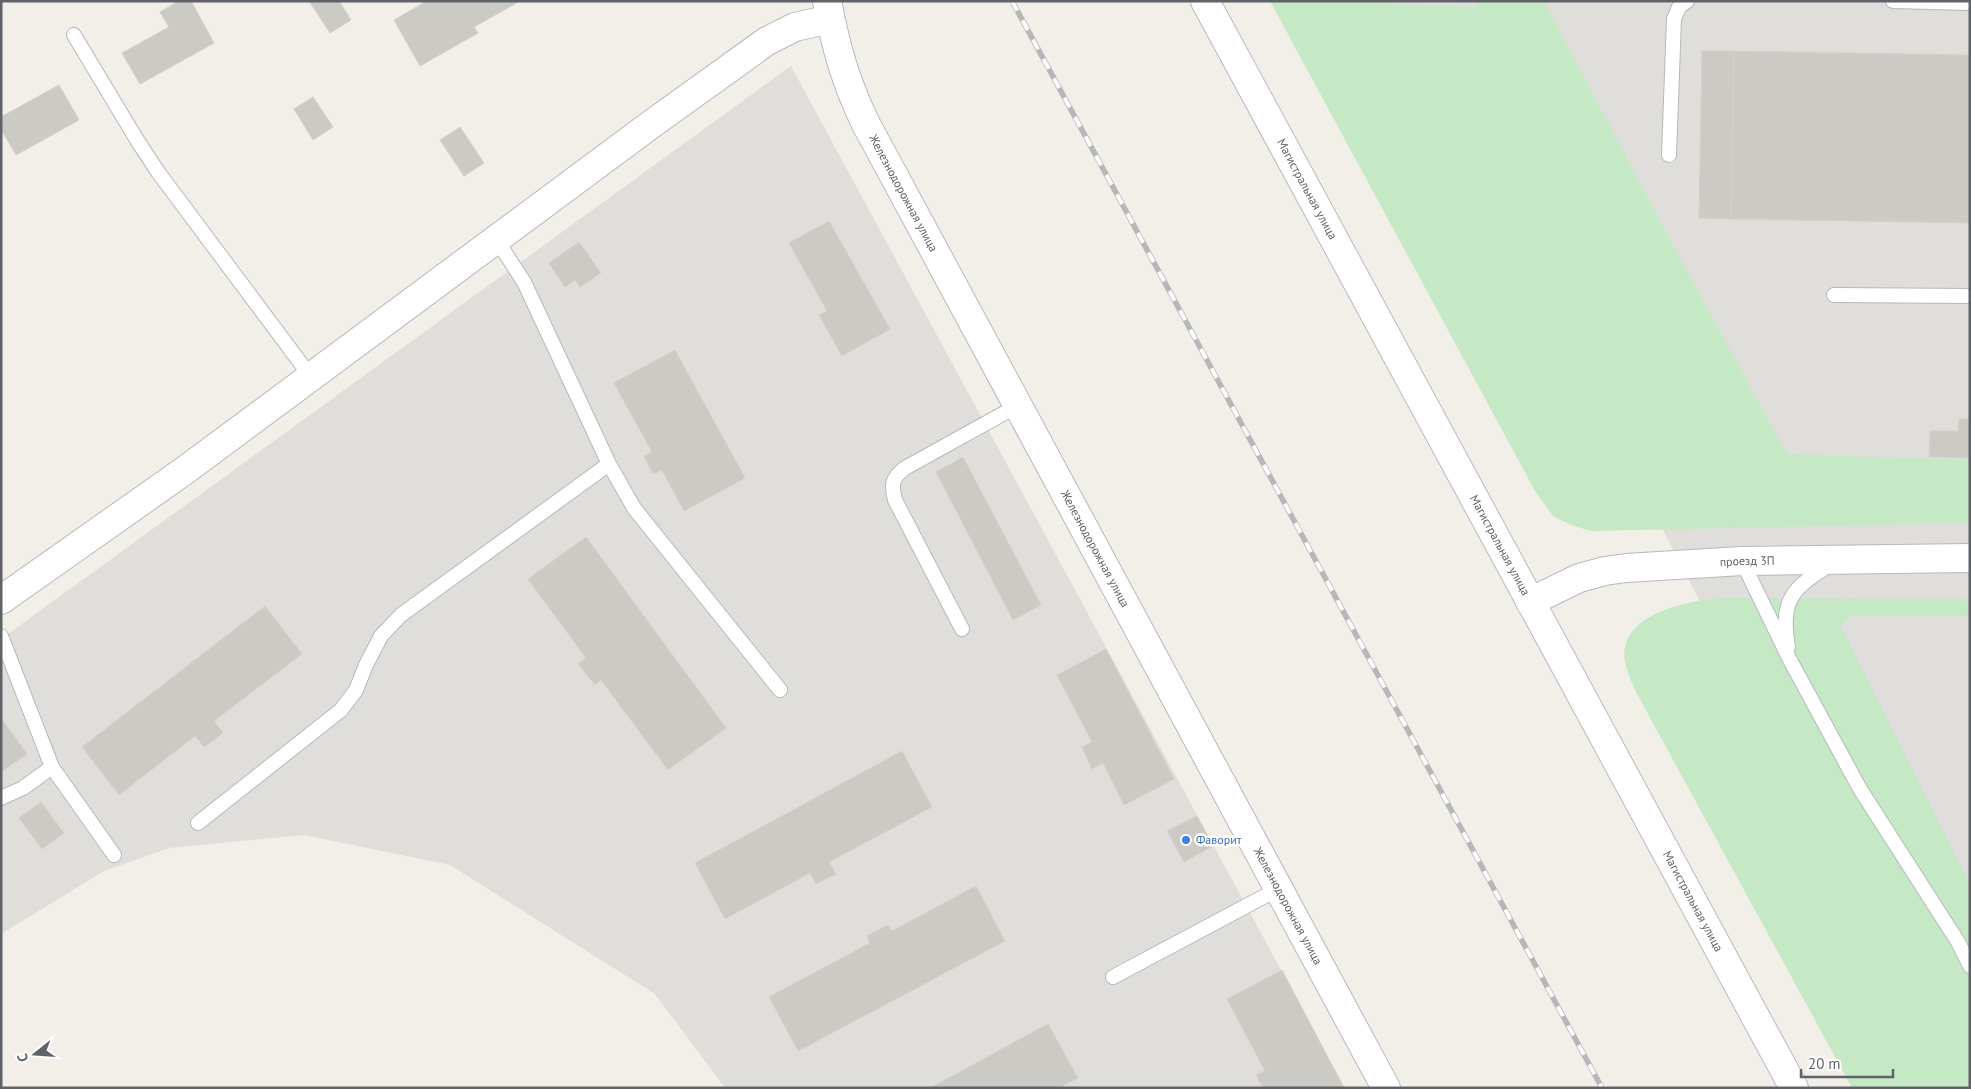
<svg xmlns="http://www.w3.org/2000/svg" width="1971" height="1089" font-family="'PT Sans',sans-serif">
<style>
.industrial{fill:#e0deda}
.green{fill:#c5e8c5}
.building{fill:#cccac5;stroke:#d6d1c6}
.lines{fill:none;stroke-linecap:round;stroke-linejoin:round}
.service-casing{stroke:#b5b8bc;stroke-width:16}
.minor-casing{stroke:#b5b8bc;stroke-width:30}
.secondary-casing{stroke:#b6babf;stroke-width:30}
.service{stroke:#fff;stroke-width:14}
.minor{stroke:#fff;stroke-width:28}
.secondary{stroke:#fff;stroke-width:28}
.rail-casing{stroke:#b6b7b8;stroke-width:5.5}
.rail{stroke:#fff;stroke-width:4;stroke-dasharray:11;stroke-linecap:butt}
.shop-dot{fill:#3f7fe0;stroke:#fff;stroke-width:2}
.labels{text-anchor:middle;stroke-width:5;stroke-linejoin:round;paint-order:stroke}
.street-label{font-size:12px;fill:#5f6368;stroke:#fff}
.shop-label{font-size:12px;fill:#366cbe;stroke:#fff;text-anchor:start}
</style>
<rect width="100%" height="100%" fill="#f1efe8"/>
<!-- industrial -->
<path class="industrial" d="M1304,1H1970V1088H1952L1419,59Z
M791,66L1345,1088H725L655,994L450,865L304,835L169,848L104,871L1,934V639Z"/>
<!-- green -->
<path class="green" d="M1270,1H1385L1386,4L1477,7L1478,1H1544L1666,232L1787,454L1970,460V523L1591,531L1571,525L1553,516L1535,491Z
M1721,598L1970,599V616L1852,615L1840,625L1970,885V1088H1852L1636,692C1630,678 1622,663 1625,647C1633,611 1690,601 1721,598Z"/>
<!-- building -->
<path class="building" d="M179,1H191L214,43L140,84L122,53L169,27L160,12Z
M309,1H339L351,20L330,33Z
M427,1H520L474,27L478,33L420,66L394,20Z
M1702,51H1734L1731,219L1699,218Z
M1734,51L1970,55V223L1731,219Z
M59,85L79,120L16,155L1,129V117Z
M313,97L333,127L313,140L294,109Z
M460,127L484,163L464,176L440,140Z
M829,221L890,329L842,356L819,315L827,311L789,243Z
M579,242L601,273L580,287L575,280L565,287L549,263Z
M675,350L745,478L684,511L662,470L653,474L644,456L652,452L614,383Z
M1959,419H1970V458L1929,457L1930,431H1958Z
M963,457L1041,605L1013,620L936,472Z
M586,537L726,728L668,770L601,680L595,685L578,664L586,658L528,579Z
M265,606L302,654L214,721L223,733L204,747L195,736L119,795L82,747Z
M1106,649L1174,779L1124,805L1103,763L1092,769L1082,747L1092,742L1057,675Z
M1,718L27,754L1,772Z
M902,751L932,807L829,862L836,874L816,884L810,873L725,919L695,863Z
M41,802L64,833L42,849L19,818Z
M1197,816L1213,846L1184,862L1167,831Z
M976,886L1005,941L798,1051L769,997L870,943L867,936L888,925L892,931Z
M1282,970L1344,1088H1263L1256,1075L1265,1071L1227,999Z
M1048,1024L1078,1078L1059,1088H930Z"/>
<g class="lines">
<!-- service casing -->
<g class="service-casing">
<path id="service" d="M1893,1L1970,3
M74,35L137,140L158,172L311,377
M1669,155L1674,19L1679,7L1687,1
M496,239L524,282L609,464L634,508L780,690
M1834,295L1970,296
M1742,561L1790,660L1860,789L1958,942L1970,966
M962,629L895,500C891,484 892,478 905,468L1017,406
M1,636L52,767L114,855
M1788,647C1780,598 1793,588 1831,564
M1,798L23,788L52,767
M198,823L341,710L356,690L366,665L381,636L401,615L609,464
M1113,977L1278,889"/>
</g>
<!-- minor casing -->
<g class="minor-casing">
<g id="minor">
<path id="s1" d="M827,1C836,47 845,81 866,124L1386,1088"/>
<path d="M1,600L184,471L653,123L767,41L795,27L830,19"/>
<path id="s2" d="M1530,602L1579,578L1605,571L1626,568L1742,561L1970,558"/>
</g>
</g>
<!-- secondary casing -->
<g class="secondary-casing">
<g id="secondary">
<path id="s3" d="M1205,1L1794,1088"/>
</g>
</g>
<!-- service -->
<use href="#service" class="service"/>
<!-- minor -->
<use href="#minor" class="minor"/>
<!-- secondary -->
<use href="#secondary" class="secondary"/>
<!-- rail casing -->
<g class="rail-casing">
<path id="rail" d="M1012,1L1602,1088"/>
</g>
<!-- rail -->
<use href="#rail" class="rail"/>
</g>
<!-- markers -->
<circle class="shop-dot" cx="1186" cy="840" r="5"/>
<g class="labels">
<!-- street labels -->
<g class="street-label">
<text dy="4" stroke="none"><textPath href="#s3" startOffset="214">Магистральная улица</textPath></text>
<text dy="4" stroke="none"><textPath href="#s1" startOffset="208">Железнодорожная улица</textPath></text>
<text dy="4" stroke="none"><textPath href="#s3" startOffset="619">Магистральная улица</textPath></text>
<text dy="4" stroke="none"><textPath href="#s1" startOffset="612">Железнодорожная улица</textPath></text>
<text dy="4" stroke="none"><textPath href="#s2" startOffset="224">проезд 3П</textPath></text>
<text dy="4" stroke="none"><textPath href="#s3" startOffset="1024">Магистральная улица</textPath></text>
<text dy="4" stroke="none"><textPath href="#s1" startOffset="1018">Железнодорожная улица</textPath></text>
</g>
<!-- shop labels -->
<g class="shop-label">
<text x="1196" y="844">Фаворит</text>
</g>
</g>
<!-- border -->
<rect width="1971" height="1089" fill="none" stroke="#5f6368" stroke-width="5"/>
<!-- north arrow -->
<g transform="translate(35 1054) rotate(253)" stroke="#ffffff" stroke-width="4" paint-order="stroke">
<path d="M0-4L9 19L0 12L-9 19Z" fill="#5f6368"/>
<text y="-8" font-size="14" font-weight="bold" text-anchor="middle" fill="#5f6368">С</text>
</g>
<!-- scale -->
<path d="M1801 1069v8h92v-8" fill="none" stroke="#5f6368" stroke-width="2.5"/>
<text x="1808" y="1069" font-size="15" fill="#5f6368" stroke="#ffffff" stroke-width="4" paint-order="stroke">20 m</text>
</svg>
